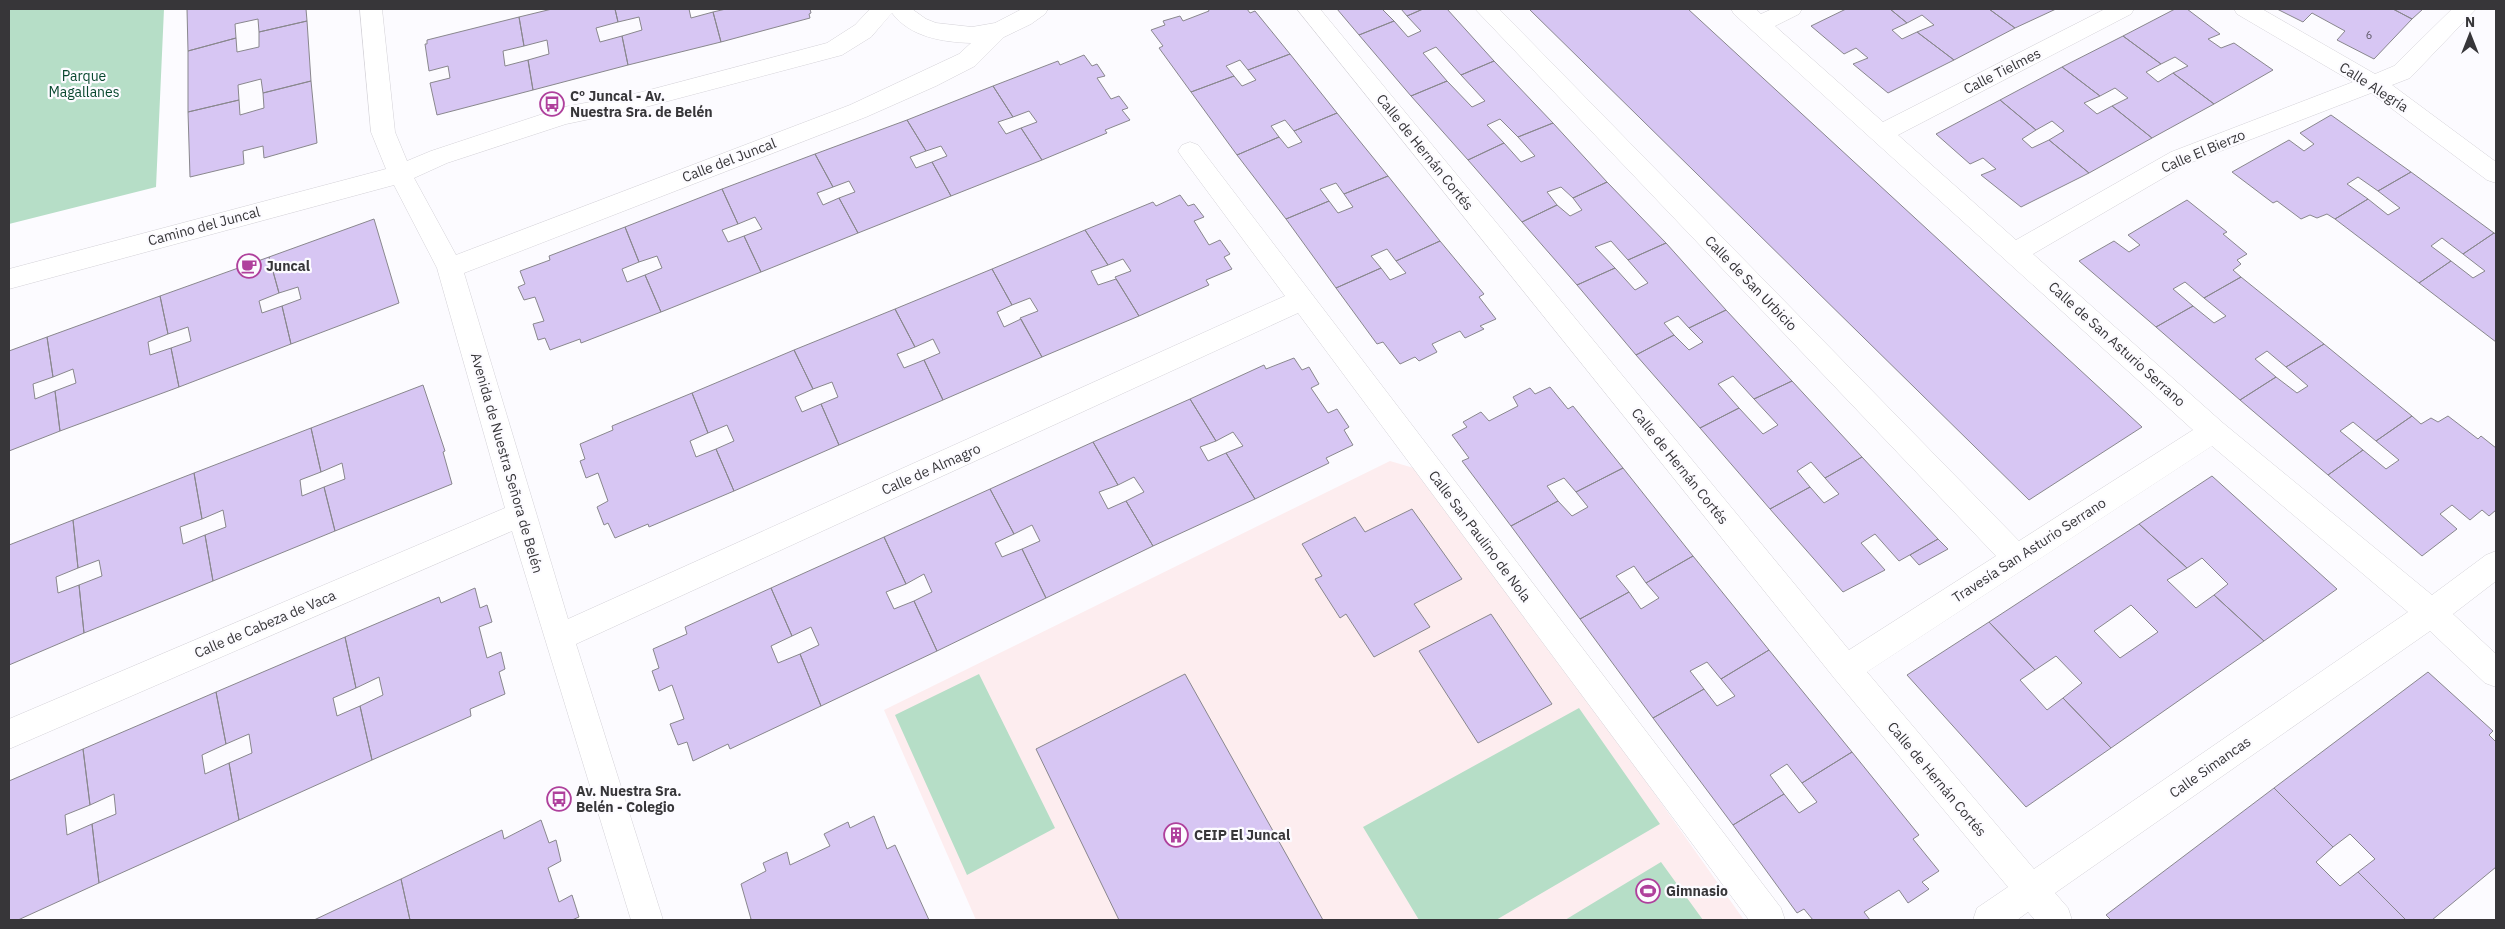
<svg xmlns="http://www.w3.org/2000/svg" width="2505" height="929" font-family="'IBM Plex Sans',sans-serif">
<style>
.education{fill:#fdedef}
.green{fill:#b6dec7}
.building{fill:#d7c6f3;stroke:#89878d;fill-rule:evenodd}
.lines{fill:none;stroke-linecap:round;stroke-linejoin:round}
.street-casing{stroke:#d4d2d8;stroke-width:1}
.street{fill:#fff;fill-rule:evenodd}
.labels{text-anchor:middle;stroke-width:4.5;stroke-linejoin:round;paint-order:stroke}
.number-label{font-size:11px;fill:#5f5a68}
.street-label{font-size:14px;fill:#373639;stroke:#fcfbff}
.park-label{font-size:14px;fill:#08472e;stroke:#fcfbff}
.poi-label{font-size:14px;font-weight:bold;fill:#373639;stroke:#fcfbff;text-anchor:start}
</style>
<rect width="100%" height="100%" fill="#fcfbff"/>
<!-- education -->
<path class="education" d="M1390,461L1427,472L1744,920H976L884,710Z"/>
<!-- green -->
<path class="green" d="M9,9H164L156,187L9,224Z
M979,674L1055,828L967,875L895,715Z
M1579,708L1660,824L1496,920H1419L1363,827Z
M1661,862L1703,920H1565Z"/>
<!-- building -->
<path class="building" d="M187,9H306L307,21L259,32L258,19L235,24L236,38L188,51Z
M552,9H615L618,22L596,28L600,42L622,36L628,65L533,90L528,60L549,54L547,40L524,46L519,17Z
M615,9H689L691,18L713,12L721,42L628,65L622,36L642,30L639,17L618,22Z
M726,9H810L811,13L809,14L810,18L721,42L713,12Z
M1208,9H1247L1250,13L1255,11L1290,54L1248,70L1240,60L1226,66L1234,76L1191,92L1159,48L1163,46L1151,30L1165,25L1163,21L1180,16L1183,21L1209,11Z
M1337,9H1382L1394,21L1359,35Z
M1401,9H1423L1407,16Z
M1423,9H1447L1494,61L1461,75L1436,47L1423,53L1447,81L1411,96L1359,35L1394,21L1408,37L1421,31L1407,16Z
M1529,9H1688L2142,427L2029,500Z
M1846,9H1890L1907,23L1892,30L1902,39L1917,32L1954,60L1888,93L1853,64L1868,58L1856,48L1844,54L1811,26Z
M1890,9H1989L2015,28L1954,60L1917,32L1934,25L1922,15L1907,23Z
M1989,9H2056L2015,28Z
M2175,9H2187L2220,34L2208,39L2221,48L2234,43L2273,70L2214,104L2173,73L2188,66L2175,57L2161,64L2123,36Z
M2277,9H2393L2412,19L2374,59L2337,40L2345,31L2312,13L2303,22Z
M2393,9H2423L2412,19Z
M519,17L524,46L503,51L505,66L528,60L533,90L437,115L430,83L450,78L448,66L429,71L425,44H427V40Z
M307,21L311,81L263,93L261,79L238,85L239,100L188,112V51L236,38L237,52L259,47V32Z
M2123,36L2161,64L2146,72L2158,82L2173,73L2214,104L2152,138L2112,106L2128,98L2115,88L2100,96L2062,67Z
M1290,54L1337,113L1294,131L1285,120L1271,126L1279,137L1237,155L1191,92L1234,76L1242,86L1256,80L1248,70Z
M1084,55L1092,66L1097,64L1105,76L1097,78L1111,99L1119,96L1128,108L1122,110L1130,120L1105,130L1107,133L1042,160L1021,128L1037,122L1029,111L1013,117L993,86L1058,61L1060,65Z
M1494,61L1553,123L1518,137L1500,119L1487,125L1504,143L1468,160L1411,96L1447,81L1472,107L1485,101L1461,75Z
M2062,67L2100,96L2084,103L2097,114L2112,106L2152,138L2089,173L2049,140L2064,131L2052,121L2036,130L2000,100Z
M311,81L317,143L264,158L263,146L243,151L244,164L190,177L188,112L239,100L240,115L264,108L263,93Z
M993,86L1013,117L998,122L1006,134L1021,128L1042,160L951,196L932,162L947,156L941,146L926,151L907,120Z
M2000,100L2036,130L2022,139L2032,148L2049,140L2089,173L2021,207L1981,175L1996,169L1983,158L1970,164L1936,134Z
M1337,113L1388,176L1344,194L1336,183L1320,189L1329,201L1286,219L1237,155L1279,137L1288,148L1302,142L1294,131Z
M2331,115L2411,172L2378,191L2358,177L2347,184L2368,199L2335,219L2327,214L2317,218L2310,215L2301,219L2277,201L2273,203L2232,172L2289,140L2304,151L2314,144L2300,133Z
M907,120L926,151L910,157L916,168L932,162L951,196L858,233L839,198L855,192L849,181L833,187L815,154Z
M1553,123L1607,182L1573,198L1561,187L1547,192L1557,205L1522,222L1468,160L1504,143L1521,162L1535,156L1518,137Z
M815,154L833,187L817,193L823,205L839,198L858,233L761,272L744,236L762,229L755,217L738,224L722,189Z
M2411,172L2494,233L2463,254L2442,238L2431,246L2451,261L2419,283L2335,219L2368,199L2388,215L2400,208L2378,191Z
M1388,176L1440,241L1396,261L1387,249L1371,256L1381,268L1336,288L1286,219L1329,201L1338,213L1353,207L1344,194Z
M1607,182L1666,243L1628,260L1611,241L1595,247L1615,268L1577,285L1522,222L1557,205L1570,216L1582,210L1573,198Z
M722,189L738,224L722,230L728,242L744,236L761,272L661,312L645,275L662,268L657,256L639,262L625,227Z
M1180,195L1188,206L1194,204L1204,217L1194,221L1209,245L1220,240L1230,254L1224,257L1232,269L1206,280L1209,285L1139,316L1115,277L1131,271L1123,259L1108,265L1085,230L1153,202L1156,206Z
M2187,200L2227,232L2223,234L2247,254L2237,260L2241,264L2233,270L2241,277L2204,298L2185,282L2173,289L2193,306L2156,327L2079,261L2114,241L2129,252L2140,245L2128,235Z
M374,219L399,303L291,344L282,306L301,299L298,287L279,293L269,257Z
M625,227L639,262L622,269L627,282L645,275L661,312L581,343L580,339L550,350L545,338L538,340L533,324L544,321L535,297L524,300L518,287L525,284L520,271L550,260L549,256Z
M1085,230L1108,265L1091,271L1098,285L1116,279L1139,316L1042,357L1020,318L1038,311L1030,298L1012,305L992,269Z
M2494,233L2496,234V342L2419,283L2451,261L2473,278L2485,271L2463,254Z
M1440,241L1484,294L1479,297L1496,319L1480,326L1484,329L1465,338L1460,331L1432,344L1437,352L1419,361L1415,357L1400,364L1383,342L1377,344L1336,288L1381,268L1390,280L1406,273L1396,261Z
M1666,243L1726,310L1689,328L1678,316L1664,323L1674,335L1636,355L1577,285L1615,268L1635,290L1648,283L1628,260Z
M269,257L279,293L259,301L262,313L282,306L291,344L179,387L171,348L191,341L188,327L168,334L160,296Z
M992,269L1012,305L997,312L1004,327L1021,319L1042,357L943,400L924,360L940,353L933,339L915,347L895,309Z
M2241,277L2324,344L2286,367L2267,351L2255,359L2276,377L2240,400L2156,327L2193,306L2214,323L2226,316L2204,298Z
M160,296L168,334L148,342L150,355L171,348L179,387L60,431L55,391L76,383L73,369L53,377L47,337Z
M895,309L915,347L897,354L904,368L924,360L943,400L839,445L821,404L838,397L832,382L813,389L794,350Z
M1726,310L1792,381L1754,399L1733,376L1718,384L1739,408L1700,428L1636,355L1674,335L1689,350L1703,342L1689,328Z
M47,337L53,377L33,384L35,399L55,391L60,431L9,451V351Z
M2324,344L2412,416L2376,441L2353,422L2340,431L2363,450L2328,475L2240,400L2276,377L2297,393L2308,386L2286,367Z
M794,350L813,389L795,397L802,412L821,404L839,445L734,491L716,449L734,441L727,425L708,433L692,393Z
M1294,358L1302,370L1309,367L1319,384L1311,388L1328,413L1337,409L1349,427L1344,430L1353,445L1326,458L1329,463L1255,499L1226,453L1243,446L1233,432L1216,441L1190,399L1264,365L1266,369Z
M1792,381L1862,457L1825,478L1811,462L1797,471L1810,487L1770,509L1700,428L1739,408L1763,434L1778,425L1754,399Z
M423,385L445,451L443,452L452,484L335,531L324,487L345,479L342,463L321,472L311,428Z
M1550,387L1568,409L1573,406L1623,468L1576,492L1564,478L1547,486L1558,501L1511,526L1462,461L1469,458L1452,435L1467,427L1463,422L1481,412L1489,421L1518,406L1513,397L1530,388L1535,394Z
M692,393L708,433L690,441L696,457L716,449L734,491L649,527L648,524L615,538L608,523L604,525L597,507L608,501L598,473L586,478L580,461L585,459L580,444L613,430L612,426Z
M1190,399L1216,441L1200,447L1208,461L1226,453L1255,499L1153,546L1126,501L1144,492L1134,477L1118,485L1093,442Z
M2412,416L2421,424L2431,418L2438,422L2448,416L2478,439L2481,436L2496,448V510L2489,516L2482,510L2470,520L2452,505L2440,514L2457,529L2422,556L2328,475L2363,450L2386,469L2399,460L2376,441Z
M311,428L321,472L300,480L302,496L324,487L335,531L213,581L205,535L226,527L223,510L202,519L194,473Z
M1093,442L1118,485L1099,492L1108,509L1126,501L1153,546L1046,598L1022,549L1040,541L1032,525L1014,534L990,489Z
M1862,457L1938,539L1899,561L1875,534L1861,543L1885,570L1843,592L1770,509L1810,487L1824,503L1839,494L1825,478Z
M1623,468L1693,556L1646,583L1634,566L1616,576L1629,592L1580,619L1511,526L1558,501L1572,516L1588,507L1576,492Z
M194,473L202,519L180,527L183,544L205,535L213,581L84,633L79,585L102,576L99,560L78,568L73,520Z
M2212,476L2337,589L2264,641L2214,595L2228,584L2202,558L2187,568L2139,524Z
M990,489L1014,534L995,543L1002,557L1022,549L1046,598L937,651L914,601L932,592L924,574L906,584L884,537Z
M1412,509L1462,579L1414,604L1430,627L1374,657L1346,614L1340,618L1315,579L1322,576L1302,544L1355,517L1365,532Z
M73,520L78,568L56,577L58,593L79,585L84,633L9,665V545Z
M2139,524L2187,568L2167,580L2196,608L2214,595L2264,641L2111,748L2063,698L2082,683L2056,656L2035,670L1989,622ZM2131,605L2158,632L2120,658L2094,631Z
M884,537L906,584L886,592L894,609L914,601L937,651L821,706L800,654L819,645L811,627L792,636L771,588Z
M1938,539L1948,549L1919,565L1910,555Z
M1693,556L1769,650L1721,679L1707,662L1690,671L1704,689L1653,718L1580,619L1629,592L1641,609L1659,598L1646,583Z
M475,588L480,608L487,605L492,622L479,627L487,658L501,652L505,669L499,672L505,694L470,709L471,716L372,760L360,706L383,695L379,677L356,688L345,637L439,597L441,603Z
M771,588L792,636L771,646L778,663L800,654L821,706L730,749L728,744L693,761L687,742L678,745L670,724L684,719L672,685L659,691L652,671L659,668L653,649L687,634L685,627Z
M1491,614L1552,704L1478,743L1419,651Z
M1989,622L2035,670L2020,680L2047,710L2063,698L2111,748L2026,807L1907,675Z
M345,637L356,688L333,698L337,716L360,706L372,760L239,820L229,763L252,753L249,734L226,744L216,692Z
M1769,650L1852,752L1802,783L1787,764L1770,775L1784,794L1733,825L1653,718L1704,689L1717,706L1735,696L1721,679Z
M2428,672L2493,731L2489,735L2496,742V867L2432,920H2406L2358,872L2375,859L2350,834L2333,847L2274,788Z
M1185,674L1323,920H1119L1036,749Z
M216,692L226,744L202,755L205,774L229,763L239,820L99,883L92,824L116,814L114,794L90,805L83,749Z
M83,749L90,805L65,815L67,835L92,824L99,883L18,920H9V781Z
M1852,752L1919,835L1913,839L1939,871L1922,882L1929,889L1908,903L1899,890L1864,912L1870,920H1813L1804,909L1797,913L1733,825L1784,794L1799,813L1817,802L1802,783Z
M2274,788L2333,847L2316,862L2340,886L2358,872L2406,920H2111L2106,915Z
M874,816L887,849L895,845L929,920H748L751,919L741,884L766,871L763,863L787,852L790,865L830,846L824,834L848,822L850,828Z
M541,820L549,843L556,840L561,861L548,868L559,902L572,895L579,917L572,920H410L401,879L502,830L504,839Z
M401,879L410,920H314Z"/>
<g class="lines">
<!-- street casing -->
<g class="street-casing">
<path id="street" d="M360,9H382L395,132L407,161L431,151L564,107L638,93L827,43L855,25L870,9H912L926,19L936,23L972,27L995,23L1022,9H1048L1045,14L1031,24L1004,37L975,66L936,86L866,117L464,273L568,619L1285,296L1182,157L1178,151L1182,145L1190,142L1198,145L1781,908L1785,920H1749L1298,313L576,644L663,920H631L512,531L9,749V719L505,508L437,268L394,185L9,289V269L386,169L371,132ZM892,13C910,37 942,42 971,43L959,54L850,105L456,255L414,178L447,163L566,124L638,109L842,55L871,37Z
M1297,9H1320L1849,650L1996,556L1475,9H1499L2019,541L2193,430L1734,14L1731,9H1756L1761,14L1772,9H1802L1799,14L1775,26L1883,122L2105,9H2134L2131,14L1898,135L2016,240L2171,152L2353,82L2237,14L2234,9H2262L2375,74L2394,66L2452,9H2476L2410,78L2392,85L2496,162V183L2487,180L2371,93L2187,164L2033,254L2223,423L2432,595L2486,555L2496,551V581L2453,614L2496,654V687L2485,683L2430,631L2055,893L2068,908L2072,920H2035L2028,912L2017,920H1973L1977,908L2008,887L1835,679ZM2212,446L2408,612L2034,869L1867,672Z"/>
</g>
<!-- street -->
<use href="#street" class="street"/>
</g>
<!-- icons -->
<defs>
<g id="bus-ring" transform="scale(1.25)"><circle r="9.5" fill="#fcfbff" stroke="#af409c" stroke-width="1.5"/><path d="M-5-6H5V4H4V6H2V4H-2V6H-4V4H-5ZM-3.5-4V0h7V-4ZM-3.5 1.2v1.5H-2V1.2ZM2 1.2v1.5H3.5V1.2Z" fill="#af409c"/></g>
<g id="cafe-ring" transform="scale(1.25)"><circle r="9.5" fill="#fcfbff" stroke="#af409c" stroke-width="1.5"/><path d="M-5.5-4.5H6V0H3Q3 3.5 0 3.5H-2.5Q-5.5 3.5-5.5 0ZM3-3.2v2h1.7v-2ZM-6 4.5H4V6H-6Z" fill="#af409c"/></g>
<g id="building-ring" transform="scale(1.25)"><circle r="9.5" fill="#fcfbff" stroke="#af409c" stroke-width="1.5"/><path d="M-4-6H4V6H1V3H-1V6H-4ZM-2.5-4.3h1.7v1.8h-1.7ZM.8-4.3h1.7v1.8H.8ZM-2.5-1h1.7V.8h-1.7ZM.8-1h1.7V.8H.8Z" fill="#af409c"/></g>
<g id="stadium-ring" transform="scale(1.25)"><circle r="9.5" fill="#fcfbff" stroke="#af409c" stroke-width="1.5"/><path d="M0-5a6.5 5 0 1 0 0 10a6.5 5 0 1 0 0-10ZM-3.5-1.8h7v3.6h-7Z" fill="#af409c"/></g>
</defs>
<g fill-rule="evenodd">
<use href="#bus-ring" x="552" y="104"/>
<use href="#cafe-ring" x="249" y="266"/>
<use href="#bus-ring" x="559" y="799"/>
<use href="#building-ring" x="1176" y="835"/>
<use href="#stadium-ring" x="1648" y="891"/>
</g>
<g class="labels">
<!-- number labels -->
<g class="number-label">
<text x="2369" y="39">6</text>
</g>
<!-- street labels -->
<g class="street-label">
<text transform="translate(2002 71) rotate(-27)" y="5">Calle Tielmes</text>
<text transform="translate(2374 87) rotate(33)" y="5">Calle Alegría</text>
<text transform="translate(2203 151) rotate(-23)" y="5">Calle El Bierzo</text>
<text transform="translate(1425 152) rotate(51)" y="5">Calle de Hernán Cortés</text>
<text transform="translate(729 160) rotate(-21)" y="5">Calle del Juncal</text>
<text transform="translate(204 226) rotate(-15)" y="5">Camino del Juncal</text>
<text transform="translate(1751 283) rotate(46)" y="5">Calle de San Urbicio</text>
<text transform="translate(2117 344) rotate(42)" y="5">Calle de San Asturio Serrano</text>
<text transform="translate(507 463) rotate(74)" y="5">Avenida de Nuestra Señora de Belén</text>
<text transform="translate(1680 466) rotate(51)" y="5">Calle de Hernán Cortés</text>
<text transform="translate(931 469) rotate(-24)" y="5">Calle de Almagro</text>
<text transform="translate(1480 536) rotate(53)" y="5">Calle San Paulino de Nola</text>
<text transform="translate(2029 550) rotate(-33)" y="5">Travesía San Asturio Serrano</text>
<text transform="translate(265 624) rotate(-23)" y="5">Calle de Cabeza de Vaca</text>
<text transform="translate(2210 767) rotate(-35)" y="5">Calle Simancas</text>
<text transform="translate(1937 779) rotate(50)" y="5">Calle de Hernán Cortés</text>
</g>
<!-- park labels -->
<g class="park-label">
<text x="84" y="81">Parque<tspan x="84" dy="16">Magallanes</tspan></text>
</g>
<!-- poi labels -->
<g class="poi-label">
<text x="570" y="101">Cº Juncal - Av.<tspan x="570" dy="16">Nuestra Sra. de Belén</tspan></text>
<text x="266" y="271">Juncal</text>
<text x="576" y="796">Av. Nuestra Sra.<tspan x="576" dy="16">Belén - Colegio</tspan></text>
<text x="1194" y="840">CEIP El Juncal</text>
<text x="1666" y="896">Gimnasio</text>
</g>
</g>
<!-- border -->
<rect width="2505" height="929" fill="none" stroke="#373639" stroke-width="20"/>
<!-- north arrow -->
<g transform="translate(2470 35)" stroke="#fcfbff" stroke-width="4" paint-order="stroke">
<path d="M0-4L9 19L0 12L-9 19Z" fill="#373639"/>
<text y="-8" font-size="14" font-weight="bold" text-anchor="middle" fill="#373639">N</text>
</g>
</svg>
